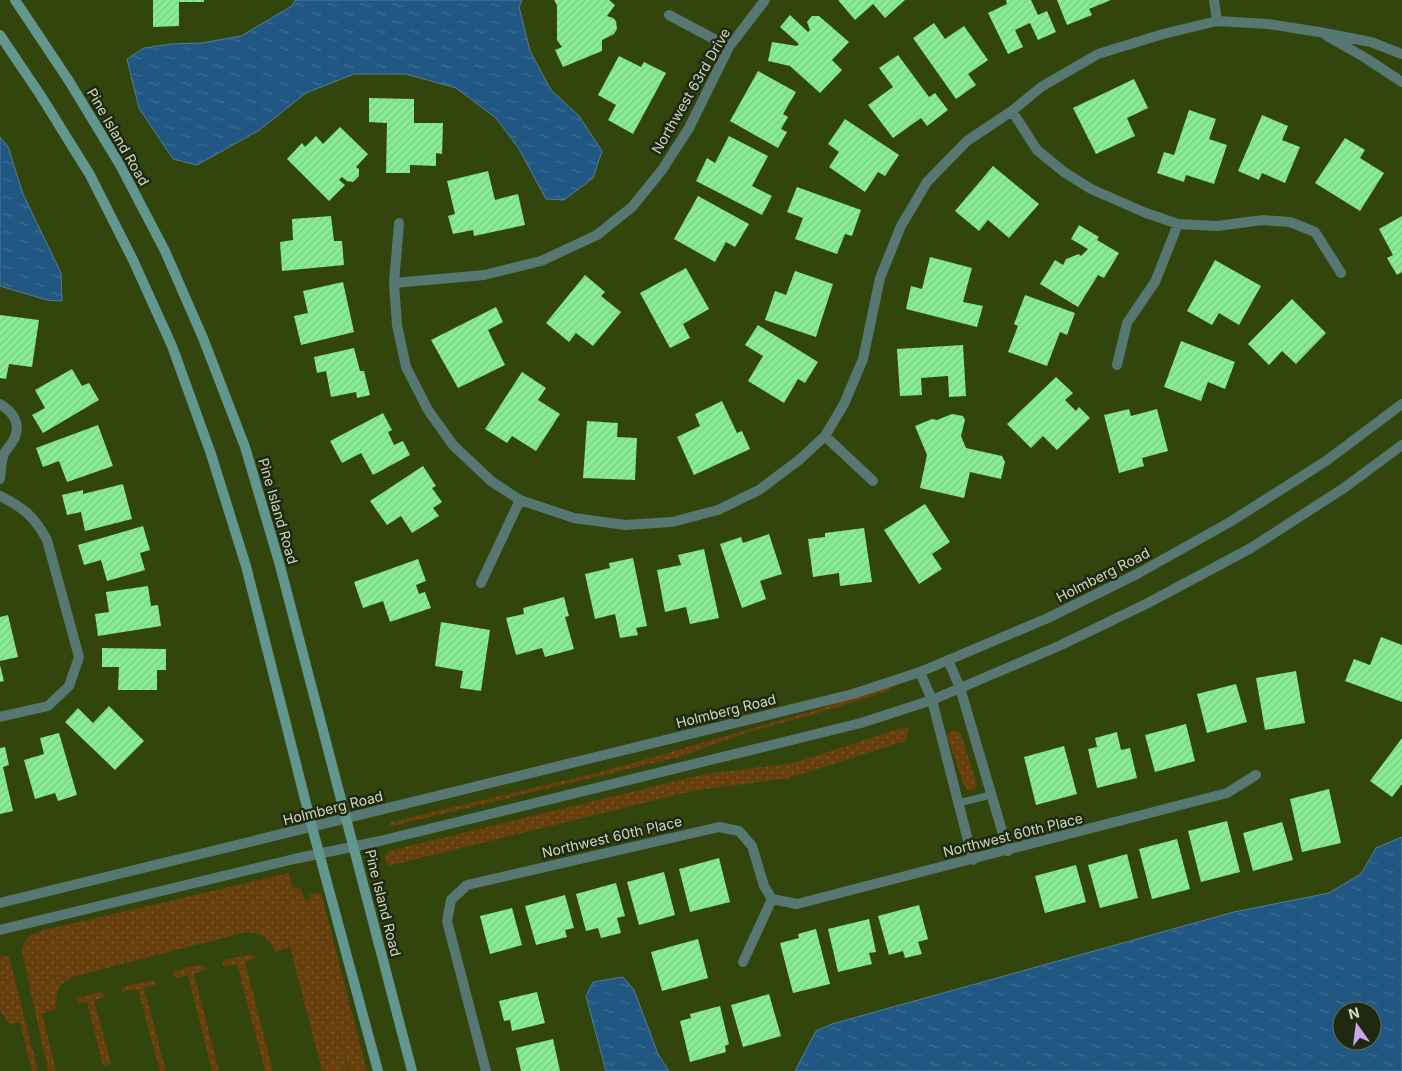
<svg xmlns="http://www.w3.org/2000/svg" width="1402" height="1071" font-family="Inter,sans-serif">
<style>
.grass{fill:url(#grass-dots)}
.water{fill:url(#water-ripples);stroke:#557e94;fill-rule:evenodd}
.building{fill:url(#building-hatch)}
.lines{fill:none;stroke-linecap:round;stroke-linejoin:round}
.service{stroke:#577773;stroke-width:7}
.minor{stroke:#577773;stroke-width:10}
.tertiary{stroke:#577773;stroke-width:10}
.secondary{stroke:#629790;stroke-width:10}
.labels{text-anchor:middle;stroke-width:5;stroke-linejoin:round;paint-order:stroke}
.street-label{font-size:14px;fill:#cddabd;stroke:#1f2811}
</style>
<defs>
<pattern id="grass-dots" width="8" height="8" patternUnits="userSpaceOnUse" patternTransform="scale(1.25)"><rect width="8" height="8" fill="#663f0d"/><path d="M2 2h.1M6 6h.1" fill="none" stroke="#7b5a2e" stroke-width="1.8" stroke-linecap="round"/></pattern>
<pattern id="water-ripples" width="26" height="14" patternUnits="userSpaceOnUse" patternTransform="scale(1.25)"><rect width="26" height="14" fill="#215783"/><path d="M2 4q2-2 4 0t4 0M15 11q2-2 4 0t4 0" fill="none" stroke="#406f93"/></pattern>
<pattern id="building-hatch" width="6" height="6" patternUnits="userSpaceOnUse" patternTransform="scale(1.25)"><rect width="6" height="6" fill="#88ec94"/><path d="M-1 1l2-2M0 6l6-6M5 7l2-2" fill="none" stroke="#79ca82"/></pattern>
</defs>
<rect width="100%" height="100%" fill="#32450c"/>
<!-- grass -->
<path class="grass" d="M889,686H891V690L815,714L746,733L679,757L392,826L388,825L391,822L608,770L819,709Z
M901,728H909L906,741L789,778L692,791L388,866L384,857L389,851L705,774L794,763Z
M957,730L961,734L977,785C975,790 973,791 968,790L964,785L947,736L949,732Z
M289,873L292,887L301,889L305,900L310,898L309,895L319,892L321,893L367,1071H349L332,1005L348,1071H322L288,939L289,948L275,952C269,938 261,933 246,932L76,976C55,984 58,990 55,1010L42,1013L56,1071H48L22,951C25,937 31,934 44,930Z
M4,955L9,957L38,1071H32L20,1022L9,1024L0,1010V957Z
M248,955H253L255,958L245,962L273,1071H265L237,964L225,967L222,964L224,960Z
M198,965H202L206,969L194,974L219,1071H212L188,975L177,978L172,975L174,971Z
M154,980L156,982V985L144,988L166,1071H160L138,989L123,992L121,989L123,987Z
M100,992L105,995V997L94,1000L111,1064L103,1066L87,1002L79,1003L77,1002L78,998Z"/>
<!-- water -->
<path class="water" d="M295,0H522L519,7L530,51L551,90L579,116L602,151L593,178L564,200L546,199L519,149L496,118L456,88L406,74H354L306,93L258,131L197,165L173,159L139,108L127,59L144,48L171,44L202,43L241,36L292,6Z
M0,137L8,147L23,194L61,273L62,301L47,300L0,286Z
M1402,837V1071H795L816,1031L832,1024L1234,912L1329,893L1361,874L1376,848ZM1342,1011H1372V1041H1342Z
M623,977L634,990L658,1054L669,1071H606L586,996L593,982Z"/>
<!-- building -->
<path class="building" d="M153,0H204V2H179V26L153,27Z
M554,0H609L615,5L607,16L613,18L616,21L617,29L614,34L602,40V51L563,67L555,50L562,47L557,40V5Z
M838,0H905L885,18L873,4L855,20Z
M1006,0H1031L1038,15L1047,11L1056,32L1038,40L1030,23L1015,30L1023,47L1008,54L988,13L1007,4Z
M1057,0H1111L1089,9L1092,15L1067,25Z
M790,15L808,32L810,30L807,22L812,16H819L849,42L832,60L842,70L820,93L790,66L768,61L772,42L797,46L799,44L780,27Z
M934,23L945,39L964,26L988,60L968,74L976,85L956,99L913,38Z
M898,55L929,97L935,93L948,110L927,126L921,118L893,138L868,105L893,87L879,68Z
M619,56L641,67L644,62L666,73L633,134L608,120L616,105L598,95Z
M758,71L796,92L783,114L788,117L781,129L787,132L778,148L730,121Z
M1134,79L1148,108L1127,118L1135,136L1096,154L1073,108Z
M369,98L414,99V123H443L442,154L436,153V166L410,165V173H386L387,123L369,122Z
M1189,110L1216,119L1209,139L1227,145L1214,184L1186,175L1184,182L1157,173L1164,152L1174,155Z
M1262,115L1288,126L1282,140L1300,147L1285,183L1262,173L1259,180L1238,171Z
M845,119L899,155L885,176L878,172L865,192L829,167L839,152L828,144Z
M340,127L368,154L356,167L359,169V176L353,182L347,181L342,177L339,180L345,185L329,201L287,159L302,143L305,147L316,136L323,144Z
M729,136L768,156L752,186L772,196L762,215L696,181L707,158L715,163Z
M1345,138L1365,150L1360,158L1384,173L1360,211L1315,183Z
M993,166L1039,204L1009,238L988,220L979,231L955,211Z
M488,171L495,200L518,194L525,225L474,236L473,230L453,234L448,216L455,214L447,181Z
M797,187L861,210L852,236L845,234L837,254L795,239L803,218L787,212Z
M698,196L749,224L735,247L726,242L715,262L674,239Z
M331,216L334,241H342L344,265L282,271L280,242L293,240L292,219Z
M1402,216V272L1397,275L1387,258L1393,255L1379,229Z
M1079,225L1099,237L1097,240L1119,253L1104,278L1098,275L1078,307L1040,284L1055,260L1063,265L1066,259L1079,254L1081,256L1088,249L1071,239Z
M930,257L972,268L963,302L983,306L977,327L906,309L911,286L922,289Z
M1215,260L1261,286L1239,325L1219,313L1212,325L1187,311Z
M686,268L709,309L683,324L690,338L670,348L640,293Z
M795,271L833,284L816,337L765,320L775,291L786,295Z
M585,275L605,292L601,296L621,312L593,346L576,333L569,342L546,323Z
M343,282L354,332L301,345L294,316L308,313L303,291Z
M1025,295L1075,313L1067,335L1060,332L1047,366L1008,352L1018,326L1014,324Z
M1292,299L1326,333L1296,364L1282,351L1269,365L1248,344Z
M496,307L503,322L488,330L505,365L458,388L431,340Z
M0,315L39,320L32,367L9,364L6,379L0,378Z
M758,325L818,362L805,383L798,379L784,403L748,381L763,356L745,345Z
M1181,341L1235,362L1225,389L1208,382L1201,401L1164,387Z
M963,345L966,396L949,397L948,376L921,378L922,395L900,396L897,349Z
M354,348L360,371H364L370,395L357,398L356,392L331,397L326,371L317,373L314,357Z
M72,369L82,386L89,383L99,400L43,433L32,415L45,408L35,390Z
M522,372L546,388L538,400L560,414L536,451L512,436L507,443L485,429Z
M1056,377L1073,393L1065,400L1076,411L1079,407L1090,418L1057,450L1043,436L1031,448L1007,424Z
M722,401L737,433L742,431L750,449L694,475L677,437L700,426L695,414Z
M1129,409L1131,416L1157,409L1168,451L1142,458L1144,466L1119,473L1104,415Z
M383,413L392,430L388,432L394,445L403,441L410,455L373,475L361,453L342,463L330,441Z
M952,414L963,416L965,420L961,436L966,448L1002,456L1005,462L1001,479L970,472L964,498L920,488L927,455L915,426L932,419L937,420Z
M587,421L618,423L617,437L637,438L635,480L583,478Z
M98,425L113,466L67,482L59,461L43,467L36,448Z
M423,466L436,486L432,488L442,502L433,508L439,516L412,533L401,516L387,525L370,501Z
M123,484L132,519L85,531L81,512L67,515L62,495L83,490V494Z
M925,504L950,542L932,554L942,569L919,584L884,530Z
M143,526L150,550L140,553L145,570L107,581L101,560L84,565L78,545Z
M864,528L872,582L840,586L839,573L813,577L808,539L825,537V533Z
M769,534L782,574L760,581L766,599L742,608L720,544L741,537L743,543Z
M704,549L719,618L690,624L686,607L665,612L657,570L681,565L678,555Z
M633,558L647,626L636,628L638,635L620,638L615,614L595,619L585,574L610,568L609,563Z
M418,559L426,581L416,585L419,594L425,592L431,608L390,622L383,601L363,608L354,582Z
M148,586L151,606L158,605L161,626L98,636L95,614L109,612L106,592Z
M564,597L569,616L565,617L574,649L545,657L542,648L516,655L506,618L524,614L523,608Z
M8,615L18,657L0,661V617Z
M441,622L490,630L481,691L460,688L463,671L435,666Z
M1381,637L1402,645V702L1345,681L1354,659L1370,665Z
M102,648L166,649V670H157V690H118L119,667H102Z
M0,665L4,681L0,682Z
M1296,671L1305,723L1265,730L1256,678Z
M1236,684L1247,722L1207,733L1197,694Z
M109,706L144,741L115,770L65,722L78,708L93,723Z
M1186,724L1195,761L1155,772L1145,735Z
M1117,732L1121,750L1130,748L1137,778L1097,788L1088,749L1097,747L1095,738Z
M59,733L77,795L58,801L55,793L35,799L24,760L44,754L40,738Z
M1402,738V784L1392,797L1370,781Z
M1064,746L1077,794L1036,805L1024,757Z
M5,747L9,765L3,767L13,811L0,814V748Z
M1329,789L1341,843L1302,852L1290,799Z
M1227,821L1240,872L1201,882L1188,831Z
M1282,822L1293,860L1253,871L1243,833Z
M1177,839L1190,889L1152,899L1139,849Z
M1127,854L1138,898L1100,908L1088,865Z
M719,858L730,902L690,912L679,869Z
M1076,865L1086,902L1045,913L1035,876Z
M664,872L675,915L639,925L627,882Z
M616,883L625,916L617,918L621,933L601,938L598,928L586,931L576,894Z
M565,895L574,928L565,930L567,937L536,945L525,906Z
M919,905L928,939L918,942L922,954L905,958L903,951L889,955L878,916Z
M512,908L522,945L490,954L480,916Z
M869,919L876,952L869,953L872,964L838,972L828,929Z
M816,929L830,984L793,993L780,943L799,938L798,934Z
M698,939L708,978L662,991L651,952Z
M537,992L545,1023L512,1031L510,1020L504,1021L499,1001Z
M769,994L781,1036L743,1047L731,1005Z
M720,1006L729,1044L725,1046L726,1052L690,1062L680,1021L691,1018L690,1014Z
M553,1039L560,1071H521L516,1048Z"/>
<g class="lines">
<!-- service -->
<path class="service" d="M958,803L991,795"/>
<!-- minor -->
<path class="minor" d="M1214,0L1217,21
M669,15L729,47
M1327,36L1364,57L1402,82
M1012,111L1037,150L1064,172L1091,189L1146,213L1178,224L1217,226L1263,220L1290,222L1315,232L1341,273
M399,223L394,283L397,325L406,367L428,410L453,445L491,481L520,500L574,518L625,525L672,522L718,510L759,490L799,460L825,436L844,404L863,359L880,278L901,226L927,182L967,141L1012,111L1041,87L1098,54L1163,34L1217,21L1268,24L1319,32L1371,42L1402,54
M394,283L484,275L541,261L597,235L632,207L662,170L689,128L729,47L765,0
M1117,365L1127,323L1155,282L1178,224
M0,404C12,411 21,423 15,437C13,443 7,448 4,454C1,461 1,471 0,479
M825,436L873,481
M0,496C24,508 34,516 47,540L79,657L69,686L48,706L0,717
M481,583L520,500
M948,660L960,688L1008,851
M920,672L932,700L973,860
M743,962L772,899
M486,1071L447,921L451,900L467,885L719,827L739,831L752,846L764,886L772,899L797,904L1227,793L1256,775"/>
<!-- tertiary -->
<path class="tertiary" d="M0,903L853,694L920,672L1048,618L1137,574L1230,522L1326,461L1402,404
M0,930L294,859L380,841L861,723L932,700L1059,646L1148,603L1251,548L1344,488L1402,445"/>
<!-- secondary -->
<path class="secondary" d="M15,0L69,81L120,165L165,251L203,338L245,447L279,562L412,1071
M0,35L41,96L90,175L133,260L172,346L211,454L246,566L312,827L378,1071"/>
</g>
<g class="labels">
<!-- street labels -->
<g class="street-label">
<text transform="translate(691 91) rotate(-60)" y="5">Northwest 63rd Drive</text>
<text transform="translate(118 137) rotate(60)" y="5">Pine Island Road</text>
<text transform="translate(278 511) rotate(74)" y="5">Pine Island Road</text>
<text transform="translate(1103 575) rotate(-27)" y="5">Holmberg Road</text>
<text transform="translate(726 711) rotate(-14)" y="5">Holmberg Road</text>
<text transform="translate(333 808) rotate(-14)" y="5">Holmberg Road</text>
<text transform="translate(1013 835) rotate(-14)" y="5">Northwest 60th Place</text>
<text transform="translate(612 837) rotate(-13)" y="5">Northwest 60th Place</text>
<text transform="translate(383 903) rotate(76)" y="5">Pine Island Road</text>
</g>
</g>
<!-- north arrow -->
<g transform="translate(1357 1026) rotate(346)"><circle r="24" fill="#1f2811" stroke="#656f56"/>
<path d="M0-4L9 19L0 12L-9 19Z" fill="#c9a5ee"/>
<text y="-8" font-size="14" font-weight="bold" text-anchor="middle" fill="#cddabd">N</text>
</g>
</svg>
